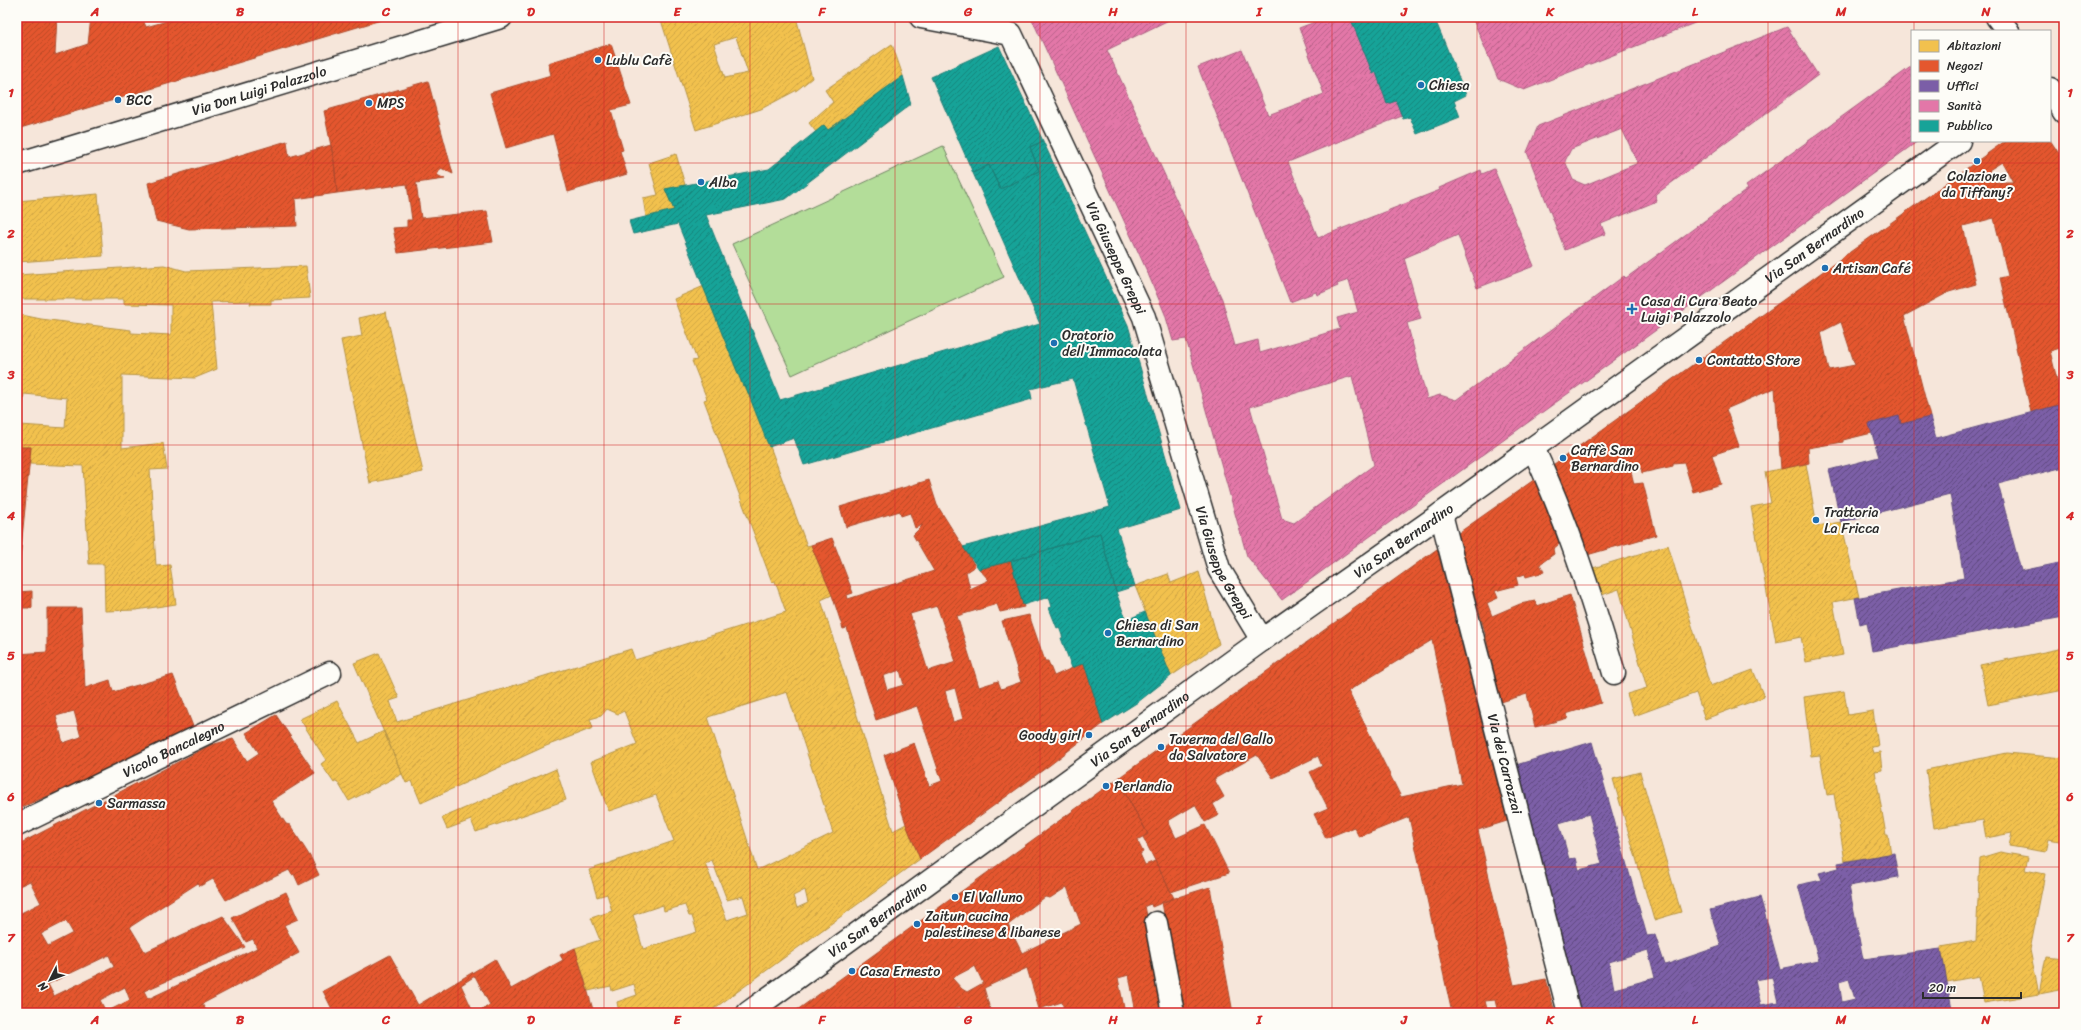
<svg xmlns="http://www.w3.org/2000/svg" width="2081" height="1030" font-family="Sriracha,sans-serif">
<style>
.green{fill:#b3dd99;stroke:#6f8462}
.homes{fill:url(#homes-hatch);stroke:#b69444;fill-rule:evenodd}
.shops{fill:url(#shops-hatch);stroke:#ac4a2d;fill-rule:evenodd}
.offices{fill:url(#offices-hatch);stroke:#634f82;fill-rule:evenodd}
.health{fill:url(#health-hatch);stroke:#ac6082;fill-rule:evenodd}
.public{fill:url(#public-hatch);stroke:#1d7f77}
.lines{fill:none;stroke-linecap:round;stroke-linejoin:round}
.minor-casing{stroke:#2b2b2b;stroke-width:25}
.tertiary-casing{stroke:#2b2b2b;stroke-width:25}
.minor{stroke:#fdfcf7;stroke-width:22}
.tertiary{stroke:#fdfcf7;stroke-width:22}
.grid{fill:none;stroke:#d62828;stroke-width:1;stroke-opacity:0.55}
.poi-dot{fill:#1f6fb2;stroke:#fdfcf7;stroke-width:1.5}
.labels{text-anchor:middle;stroke-width:4;stroke-linejoin:round;paint-order:stroke}
.poi-label{font-size:14px;fill:#2b2b2b;stroke:#fdfcf7;text-anchor:start}
.street-label{font-size:14px;fill:#2b2b2b;stroke:#fdfcf7}
.neatline{fill:none;stroke:#d62828;stroke-width:1.5}
.grid-label{font-size:13px;text-anchor:middle;font-weight:bold;fill:#d62828}
</style>
<defs>
<pattern id="homes-hatch" width="6" height="6" patternUnits="userSpaceOnUse"><rect width="6" height="6" fill="#f2c14e"/><path d="M-1 1l2-2M0 6l6-6M5 7l2-2" fill="none" stroke="#d0a644"/></pattern>
<pattern id="shops-hatch" width="6" height="6" patternUnits="userSpaceOnUse"><rect width="6" height="6" fill="#e4572e"/><path d="M-1 1l2-2M0 6l6-6M5 7l2-2" fill="none" stroke="#b94827"/></pattern>
<pattern id="offices-hatch" width="6" height="6" patternUnits="userSpaceOnUse"><rect width="6" height="6" fill="#7b5ea7"/><path d="M-1 1l2-2M0 6l6-6M5 7l2-2" fill="none" stroke="#604a80"/></pattern>
<pattern id="health-hatch" width="6" height="6" patternUnits="userSpaceOnUse"><rect width="6" height="6" fill="#e377a8"/><path d="M-1 1l2-2M0 6l6-6M5 7l2-2" fill="none" stroke="#b86289"/></pattern>
<pattern id="public-hatch" width="6" height="6" patternUnits="userSpaceOnUse"><rect width="6" height="6" fill="#17a398"/><path d="M-1 1l2-2M0 6l6-6M5 7l2-2" fill="none" stroke="#15857c"/></pattern>
</defs>
<rect width="100%" height="100%" fill="#f6e6da"/>
<filter id="ink" filterUnits="userSpaceOnUse"><feTurbulence type="fractalNoise" baseFrequency=".025" numOctaves="2"/><feDisplacementMap in="SourceGraphic" scale="8" xChannelSelector="R" yChannelSelector="G"/><feConvolveMatrix kernelMatrix="1 2 1 2 8 2 1 2 1" color-interpolation-filters="sRGB"/></filter>
<g filter="url(#ink)">
<!-- green -->
<path class="green" d="M943,146L1004,277L792,375L732,244Z"/>
<!-- homes -->
<path class="homes" d="M660,17H796L812,78L797,90L761,109L696,130ZM736,37L748,73L725,78L714,44Z
M892,44L903,76L828,130L824,125L816,132L809,123L833,102L825,90Z
M676,154L685,185L665,189L674,210L646,217L643,198L658,195L649,163Z
M98,194L103,256L17,262V201Z
M164,265L186,271L306,266L310,298L271,300V304H250L251,301L211,302L217,369L195,378L122,375V448L163,443L167,469L150,470L156,566L170,565L176,604L136,610L105,611L104,564H89L83,466L30,464L31,447H17V314L41,319L131,330V333L171,335V305L124,304V299H17V275ZM24,394L67,398L65,428L20,425Z
M704,286L743,386L745,385L765,433L807,546L811,545L832,595L821,600L893,831L906,824L920,859L708,1013H619L617,1002L637,995L634,984L612,991L611,986L588,991L575,948L600,940L591,918L612,911L607,894L597,897L589,870L674,841L656,795L609,811L607,807L591,762L637,744L624,711L618,714L607,709L601,716L590,719L593,728L546,746L421,803L412,781L406,783L354,663L379,653L399,698L390,701L397,722L631,649L635,660L786,612L775,581L772,582L704,400L707,399L692,361L697,360L674,299ZM787,692L833,833L757,870L708,717ZM712,860L727,900L743,896L748,913L727,920L705,863ZM805,890L808,903L797,908L793,896ZM663,905L664,911L685,905L689,916H692L697,932L643,949L633,915Z
M386,312L423,472L370,483L341,340L362,336L359,318Z
M1806,464L1817,526L1841,522L1859,597L1833,602L1843,655L1806,662L1801,637L1776,642L1751,507L1771,503L1765,472Z
M1668,545L1710,686L1753,670L1764,697L1705,719L1696,693L1634,716L1627,694L1647,688L1619,589L1599,596L1593,568Z
M1199,572L1219,644L1171,676L1135,586L1168,574L1171,583Z
M2064,648V690L1988,705L1980,665Z
M1844,691L1848,715L1873,711L1878,746L1871,747L1873,753L1880,752L1882,770L1875,771L1886,835H1888L1891,854L1845,861L1834,794L1827,795L1820,755L1811,756L1804,697Z
M337,701L359,743L384,731L402,774L349,801L337,781L334,783L321,764L326,760L300,719Z
M2064,745V842L2049,839L2046,852L2009,846L2012,833L1986,838L1983,820L1934,828L1926,770L2007,753L2063,758Z
M556,769L566,800L476,832L471,820L447,829L442,818Z
M1640,772L1681,912L1654,920L1613,779Z
M2000,852L2028,857L2025,870L2045,874L2030,950L2039,994L1984,1003L1979,976L1947,982L1941,947L1976,941L1980,858Z
M2046,956L2064,958L2061,988L2060,990L2039,994Z"/>
<!-- shops -->
<path class="shops" d="M17,17H57L55,55L88,44L91,17H142L146,27L181,17H391L17,129Z
M611,44L631,105L611,110L623,150L620,151L627,174L568,192L553,134L506,148L490,93L551,75L548,63Z
M428,81L453,174L441,168L437,175L445,179L416,183L421,218L487,211L493,242L398,253L393,228L407,227V220H412L407,184L337,193L334,161L324,111Z
M2050,140L2064,161V347L2050,351L2063,404L2031,412L2000,278L2008,276L1994,218L1963,226L1976,284L1949,292L1904,316L1930,417L1901,424L1899,416L1869,424L1872,433L1843,440V442L1808,448L1809,463L1781,469L1775,388L1726,409L1739,446L1712,455L1721,484L1693,492L1684,462L1673,463V466L1642,473L1641,468L1631,472L1634,484L1643,483L1656,535L1587,555L1577,531L1580,529L1550,467L2005,141ZM2002,162L2013,182H1996L1989,170ZM1841,322L1855,365L1829,370L1821,332Z
M287,141L289,157L331,145L334,161L337,193L295,199L297,226L189,229L156,221L148,183Z
M17,447H31L19,569H17Z
M1538,477L1563,541L1553,549L1554,554L1540,564L1544,572L1526,577L1525,574L1516,577L1518,585L1495,591L1498,598L1487,603L1492,616L1520,604L1535,601L1536,606L1570,595L1601,703L1566,714L1568,718L1535,727L1527,694L1501,702L1484,628L1457,534Z
M929,480L937,505L975,566L966,572L970,589L989,580L979,569L1011,561L1024,607L1000,612L997,604L957,616L979,687L998,681L1001,689L1021,682L1002,621L1029,615L1045,661H1048L1054,676L1084,663L1103,724L1050,765L920,859L906,824L884,755L914,743L929,786L942,781L917,706L876,720L847,628L843,629L832,595L811,545L832,538L853,593L847,595L848,599L934,571L913,535L923,525L915,528L910,513L901,516L900,511L846,527L840,507ZM937,606L956,662L928,671L910,614ZM900,670L904,685L887,690L883,676ZM955,688L963,719L953,722L945,691Z
M1437,549L1507,821L1478,830L1514,985L1546,979L1555,1013H1498L1495,1000L1485,1001L1488,1013H1452L1409,817L1359,837L1354,827L1326,838L1314,814L1328,808L1310,772L1322,766L1318,756L1273,778L1257,755L1214,779L1224,797L1213,804L1219,815L1205,822L1195,805L1168,821L1176,838L1205,825L1229,873L1171,892L1143,837L1148,834L1117,779ZM1432,640L1462,784L1401,797L1348,691Z
M32,591V608H17V592Z
M47,608H81L85,688L110,680L113,692L173,675L194,729L95,776L17,809V654L47,652ZM74,711L81,737L63,743L56,716Z
M276,715L315,773L271,801L286,824L290,825L311,858L319,875L299,885L294,874L292,875L289,870L226,900L213,879L200,886L198,883L130,927L145,952L223,916L245,947L144,991L148,999L257,948L253,939L246,942L232,918L286,892L298,919L284,925L299,953L202,1004L208,1013H17V915L41,903L30,881L17,887V845L211,745L233,739L247,761L259,753L246,733ZM66,921L73,933L48,946L41,934ZM109,955L114,967L54,996L48,984ZM125,987L130,1000L106,1012L100,1000Z
M1117,779L1148,834L1137,840L1143,852L1140,854L1145,865L1155,861L1174,898L1152,907L1151,904L1145,906L1166,1013H1136L1129,975L1118,978L1125,1013H1065L1062,1002L1039,1009L1027,968L984,988L991,1013H962L960,1006L945,1013H793ZM1067,887L1081,924L1022,953L1008,925L1045,897L1050,898ZM975,966L983,983L967,992L962,989L952,978Z
M1210,887L1233,1013H1181L1162,902Z
M575,948L594,1013H476L490,1005L475,976L461,985L474,1013H334L323,991L390,955L418,1005L495,959L511,989L563,960L560,955Z"/>
<!-- offices -->
<path class="offices" d="M2063,404L2064,467L1998,484L2021,571L2064,562V617L1872,651L1867,622L1860,624L1855,598L1964,578L1950,494L1841,522L1829,470L1879,457L1869,424L1899,416L1901,424L1930,417L1936,438Z
M1592,742L1647,936L1655,935L1665,965L1721,946L1710,910L1760,897L1780,969L1819,961L1798,885L1822,880L1819,873L1839,868L1838,863L1894,853L1898,877L1849,886L1863,959L1941,949L1952,1010L1938,1013H1580L1516,765ZM1589,814L1602,864L1579,870L1576,858L1569,859L1559,823ZM1648,950L1655,978L1614,989L1609,962ZM1772,977L1778,1002L1761,1005L1755,980ZM1849,979L1855,999L1842,1002L1839,982Z"/>
<!-- health -->
<path class="health" d="M1031,17H1175L1107,50L1222,299L1235,346L1258,340L1260,353L1340,329L1337,318L1358,312L1349,280L1337,284L1338,286L1317,295L1316,292L1290,302L1198,67L1242,50L1268,115L1324,94L1299,28L1328,17H1350L1373,74L1376,72L1387,104L1396,101L1402,116L1288,162L1318,238L1440,190L1439,188L1481,170L1482,174L1494,169L1534,266L1477,288L1458,235L1404,258L1421,319L1407,323L1427,399L1440,395L1456,400L1624,276L1626,278L1748,189L1746,186L1912,66V141H1918L1282,600L1247,556L1186,339L1173,341L1165,314L1146,269ZM1352,376L1374,465L1294,523L1282,519L1250,407Z
M1472,17H1710L1524,90L1498,79Z
M1787,27L1818,75L1655,195L1657,201L1601,224L1605,234L1565,250L1527,152L1538,126ZM1622,129L1638,163L1585,185L1573,180L1565,161L1571,149Z"/>
<!-- public -->
<path class="public" d="M1350,17H1434L1466,95L1454,101L1460,117L1417,134L1410,117L1403,119L1396,101L1387,104L1376,72L1373,74Z
M999,46L1043,141L1030,147L1039,171L1000,189L989,165L973,173L931,77Z
M903,76L911,104L786,199L706,215L780,400L1040,324L973,173L989,165L1000,189L1007,186L1039,171L1030,147L1043,141L1128,325L1181,510L1117,529L1135,586L1116,592L1100,533L1011,561L979,569L963,547L1110,507L1073,379L1030,389L1032,399L804,465L794,438L769,447L745,385L743,386L678,224L633,234L629,221L674,210L665,189L769,169L824,125L828,130Z
M1100,533L1116,592L1126,620L1145,612L1171,676L1138,702L1103,724L1084,663L1072,668L1061,638H1063L1059,627L1057,628L1049,608L1052,607L1049,597L1023,605L1011,561Z"/>
<g class="lines">
<!-- minor casing -->
<g class="minor-casing">
<g id="minor">
<path id="s1" d="M921,17L1011,34L1144,317L1219,569L1262,640"/>
<path id="s2" d="M17,164L501,17"/>
<path d="M1533,448C1567,521 1591,595 1614,673"/>
<path id="s3" d="M1441,514L1569,1013"/>
<path id="s4" d="M17,825L330,673"/>
<path d="M1156,923L1173,1013"/>
<path id="s5" d="M748,1013L1262,640L1441,514L1959,141"/>
</g>
</g>
<!-- tertiary casing -->
<g class="tertiary-casing">
<path id="tertiary" d="M1997,17L2008,31
M2050,89L2064,112"/>
</g>
<!-- minor -->
<use href="#minor" class="minor"/>
<!-- tertiary -->
<use href="#tertiary" class="tertiary"/>
</g>
</g>
<!-- grid -->
<path class="grid" d="M168,17V1013M313,17V1013M458,17V1013M604,17V1013M750,17V1013M895,17V1013M1040,17V1013M1186,17V1013M1332,17V1013M1477,17V1013M1622,17V1013M1768,17V1013M1914,17V31M1914,141V1013M17,163H2064M17,304H2064M17,445H2064M17,585H2064M17,726H2064M17,867H2064"/>
<!-- markers -->
<g class="poi-dot">
<circle cx="598" cy="60" r="4"/>
<circle cx="1421" cy="85" r="4"/>
<circle cx="118" cy="100" r="4"/>
<circle cx="369" cy="103" r="4"/>
<circle cx="1977" cy="161" r="4"/>
<circle cx="701" cy="182" r="4"/>
<circle cx="1825" cy="268" r="4"/>
<path d="M1630 303h4v4h4v4h-4v4h-4v-4h-4v-4h4z"/>
<circle cx="1054" cy="343" r="4"/>
<circle cx="1699" cy="360" r="4"/>
<circle cx="1563" cy="458" r="4"/>
<circle cx="1816" cy="520" r="4"/>
<circle cx="1108" cy="633" r="4"/>
<circle cx="1089" cy="735" r="4"/>
<circle cx="1161" cy="747" r="4"/>
<circle cx="1106" cy="786" r="4"/>
<circle cx="99" cy="803" r="4"/>
<circle cx="955" cy="897" r="4"/>
<circle cx="917" cy="924" r="4"/>
<circle cx="852" cy="971" r="4"/>
</g>
<g class="labels">
<!-- poi labels -->
<g class="poi-label">
<text x="606" y="65">Lublu Cafè</text>
<text x="1429" y="90">Chiesa</text>
<text x="126" y="105">BCC</text>
<text x="377" y="108">MPS</text>
<text x="1977" y="181" text-anchor="middle">Colazione<tspan x="1977" dy="16">da Tiffany?</tspan></text>
<text x="709" y="187">Alba</text>
<text x="1833" y="273">Artisan Café</text>
<text x="1641" y="306">Casa di Cura Beato<tspan x="1641" dy="16">Luigi Palazzolo</tspan></text>
<text x="1062" y="340">Oratorio<tspan x="1062" dy="16">dell'Immacolata</tspan></text>
<text x="1707" y="365">Contatto Store</text>
<text x="1571" y="455">Caffè San<tspan x="1571" dy="16">Bernardino</tspan></text>
<text x="1824" y="517">Trattoria<tspan x="1824" dy="16">La Fricca</tspan></text>
<text x="1116" y="630">Chiesa di San<tspan x="1116" dy="16">Bernardino</tspan></text>
<text x="1081" y="740" text-anchor="end">Goody girl</text>
<text x="1169" y="744">Taverna del Gallo<tspan x="1169" dy="16">da Salvatore</tspan></text>
<text x="1114" y="791">Perlandia</text>
<text x="107" y="808">Sarmassa</text>
<text x="963" y="902">El Valluno</text>
<text x="925" y="921">Zaitun cucina<tspan x="925" dy="16">palestinese &amp; libanese</tspan></text>
<text x="860" y="976">Casa Ernesto</text>
</g>
<!-- street labels -->
<g class="street-label">
<text dy="5" stroke="none"><textPath href="#s2" startOffset="253">Via Don Luigi Palazzolo</textPath></text>
<text dy="5" stroke="none"><textPath href="#s5" startOffset="1314">Via San Bernardino</textPath></text>
<text dy="5" stroke="none"><textPath href="#s1" startOffset="339">Via Giuseppe Greppi</textPath></text>
<text dy="5" stroke="none"><textPath href="#s5" startOffset="808">Via San Bernardino</textPath></text>
<text dy="5" stroke="none"><textPath href="#s1" startOffset="663">Via Giuseppe Greppi</textPath></text>
<text dy="5" stroke="none"><textPath href="#s5" startOffset="484">Via San Bernardino</textPath></text>
<text dy="5" stroke="none"><textPath href="#s4" startOffset="174">Vicolo Bancalegno</textPath></text>
<text dy="5" stroke="none"><textPath href="#s3" startOffset="258">Via dei Carrozzai</textPath></text>
<text dy="5" stroke="none"><textPath href="#s5" startOffset="160">Via San Bernardino</textPath></text>
</g>
</g>
<!-- margin -->
<rect width="2081" height="1030" fill="none" stroke="#fdfcf7" stroke-width="44"/>
<!-- legend -->
<rect x="1911" y="30" width="140" height="112" fill="#fdfcf7" stroke="#a9a8a5"/>
<rect x="1919" y="40" width="20" height="12" fill="#f2c14e" stroke="#a9a8a5"/>
<text x="1947" y="50" font-size="12" fill="#2b2b2b">Abitazioni</text>
<rect x="1919" y="60" width="20" height="12" fill="#e4572e" stroke="#a9a8a5"/>
<text x="1947" y="70" font-size="12" fill="#2b2b2b">Negozi</text>
<rect x="1919" y="80" width="20" height="12" fill="#7b5ea7" stroke="#a9a8a5"/>
<text x="1947" y="90" font-size="12" fill="#2b2b2b">Uffici</text>
<rect x="1919" y="100" width="20" height="12" fill="#e377a8" stroke="#a9a8a5"/>
<text x="1947" y="110" font-size="12" fill="#2b2b2b">Sanità</text>
<rect x="1919" y="120" width="20" height="12" fill="#17a398" stroke="#a9a8a5"/>
<text x="1947" y="130" font-size="12" fill="#2b2b2b">Pubblico</text>
<!-- north arrow -->
<g transform="translate(50 980) rotate(228)" stroke="#fdfcf7" stroke-width="3" paint-order="stroke">
<path d="M0-3L7 15L0 10L-7 15Z" fill="#2b2b2b"/>
<text y="-6" font-size="11" font-weight="bold" text-anchor="middle" fill="#2b2b2b">N</text>
</g>
<!-- scale -->
<path d="M1923 992v6h98v-6" fill="none" stroke="#2b2b2b" stroke-width="2"/>
<text x="1929" y="992" font-size="12" fill="#2b2b2b" stroke="#fdfcf7" stroke-width="3" paint-order="stroke">20 m</text>
<rect x="22" y="22" width="2037" height="986" class="neatline"/>
<g class="grid-label">
<text x="95" y="16">A</text>
<text x="240" y="16">B</text>
<text x="386" y="16">C</text>
<text x="531" y="16">D</text>
<text x="677" y="16">E</text>
<text x="822" y="16">F</text>
<text x="968" y="16">G</text>
<text x="1113" y="16">H</text>
<text x="1259" y="16">I</text>
<text x="1404" y="16">J</text>
<text x="1550" y="16">K</text>
<text x="1695" y="16">L</text>
<text x="1841" y="16">M</text>
<text x="1986" y="16">N</text>
<text x="11" y="97">1</text>
<text x="2070" y="97">1</text>
<text x="11" y="238">2</text>
<text x="2070" y="238">2</text>
<text x="11" y="379">3</text>
<text x="2070" y="379">3</text>
<text x="11" y="520">4</text>
<text x="2070" y="520">4</text>
<text x="11" y="660">5</text>
<text x="2070" y="660">5</text>
<text x="11" y="801">6</text>
<text x="2070" y="801">6</text>
<text x="11" y="942">7</text>
<text x="2070" y="942">7</text>
<text x="95" y="1024">A</text>
<text x="240" y="1024">B</text>
<text x="386" y="1024">C</text>
<text x="531" y="1024">D</text>
<text x="677" y="1024">E</text>
<text x="822" y="1024">F</text>
<text x="968" y="1024">G</text>
<text x="1113" y="1024">H</text>
<text x="1259" y="1024">I</text>
<text x="1404" y="1024">J</text>
<text x="1550" y="1024">K</text>
<text x="1695" y="1024">L</text>
<text x="1841" y="1024">M</text>
<text x="1986" y="1024">N</text>
</g>
</svg>
